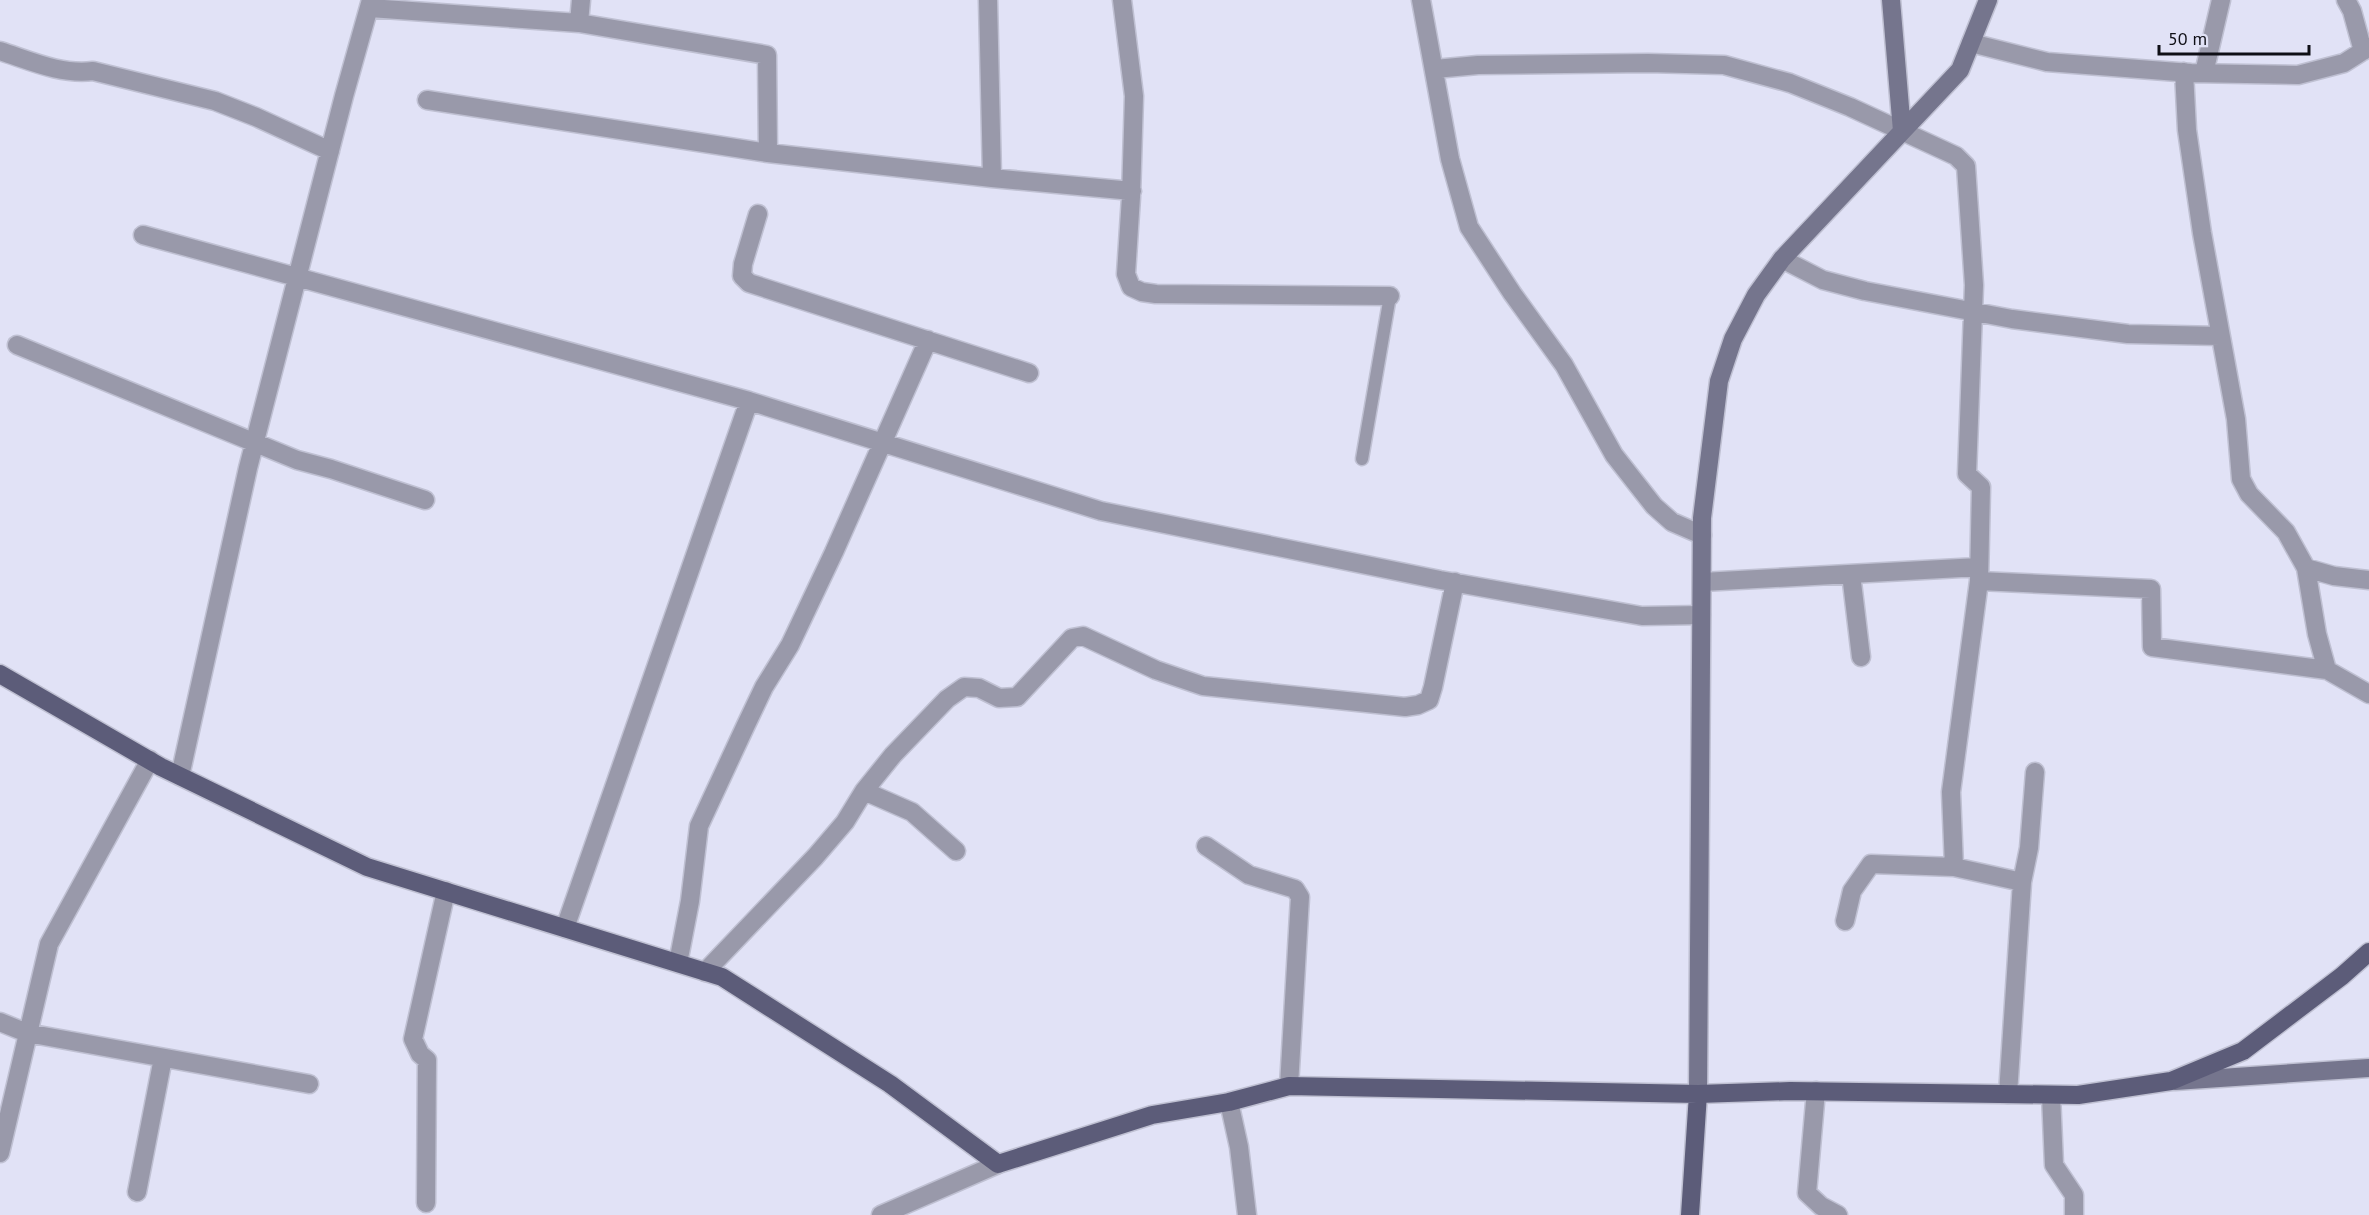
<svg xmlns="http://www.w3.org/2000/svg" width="2369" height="1215" font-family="'PT Sans',sans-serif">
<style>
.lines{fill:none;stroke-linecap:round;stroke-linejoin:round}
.service-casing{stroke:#bfc0d2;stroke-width:15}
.minor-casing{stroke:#bfc0d2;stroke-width:21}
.tertiary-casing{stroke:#bfc0d2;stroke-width:21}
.secondary-casing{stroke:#bfc0d2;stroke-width:21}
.primary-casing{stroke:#bfc0d2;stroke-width:21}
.service{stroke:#99a;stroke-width:12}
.minor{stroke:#99a;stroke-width:18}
.tertiary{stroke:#99a;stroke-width:18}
.secondary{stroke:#75758d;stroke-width:18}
.primary{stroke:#5c5c79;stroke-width:18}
</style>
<rect width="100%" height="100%" fill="#e1e2f6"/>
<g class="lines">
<!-- service casing -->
<g class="service-casing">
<path id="service" d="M1362,459L1390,296"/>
</g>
<!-- minor casing -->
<g class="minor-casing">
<path id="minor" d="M988,0L992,178
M1122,0L1134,96L1131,197L1126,274L1131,287L1142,292L1156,294L1390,296
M1421,0L1450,159L1469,227L1512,293L1564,365L1614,455L1654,506L1672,522L1702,535
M2346,0L2352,11L2363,51
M370,8L579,23L581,0
M579,23L767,55L768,153
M1971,43L2047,62L2191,73L2298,75L2344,63L2369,47
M0,51C31,61 61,75 93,71L215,101L256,117L330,151
M1435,69L1478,65L1648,63L1724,65L1790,83L1850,107L1956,156L1966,166L1974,285L1967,474L1981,487L1979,581L1951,792L1954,867
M2184,72L2187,130L2202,233L2236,419L2241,479L2249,494L2286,532L2306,568L2317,634L2327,670L2369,694
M2204,73L2221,0
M427,100L768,153L992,178L1132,191
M758,214L743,264L742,276L749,283L1029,373
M143,235L749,401L1101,511L1440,580L1642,616L1701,615
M1782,259L1823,280L1865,291L2012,319L2128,334L2220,336
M17,345L297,460L331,469L425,500
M2306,568L2334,576L2369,580
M1851,574L1861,657
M1979,581L2151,589L2152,647L2327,670
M1702,582L1979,567
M180,776L248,468L344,96L371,0
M864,791L912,812L956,851
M1206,846L1249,875L1295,889L1300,897L1289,1086
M1845,921L1852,891L1871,864L1954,867L2022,882
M565,928L749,401
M678,963L690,901L699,826L745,727L764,687L790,645L834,552L928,340
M705,972L815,857L845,822L864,791L893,755L947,699L964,687L979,688L999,698L1017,697L1072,638L1083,636L1156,670L1203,686L1405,707L1418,705L1429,700L1433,687L1455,582
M0,1022L27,1033L309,1084
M1816,1091L1807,1193L1821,1206L1838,1215
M2008,1094L2022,882L2029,848L2035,772
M2051,1095L2054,1165L2074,1195V1215
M1229,1102L1239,1147L1247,1215
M0,1153L49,944L150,760
M137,1192L163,1058
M426,1203L427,1060L420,1054L413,1039L446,891"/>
</g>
<!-- tertiary casing -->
<g class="tertiary-casing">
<path id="tertiary" d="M881,1215L998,1164"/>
</g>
<!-- secondary casing -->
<g class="secondary-casing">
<path id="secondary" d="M1891,0L1902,131
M2175,1081L2369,1068
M1698,1094L1702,518L1719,381L1733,339L1756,295L1782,259L1960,70L1988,0"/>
</g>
<!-- primary casing -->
<g class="primary-casing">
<path id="primary" d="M0,674L161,767L367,867L722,977L890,1084L998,1164L1152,1115L1229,1102L1289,1086L1698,1094L1790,1091L2078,1095L2171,1081L2243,1051L2342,976L2369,952
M1690,1215L1698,1094"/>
</g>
<!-- service -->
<use href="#service" class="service"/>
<!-- minor -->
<use href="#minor" class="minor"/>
<!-- tertiary -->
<use href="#tertiary" class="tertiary"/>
<!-- secondary -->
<use href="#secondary" class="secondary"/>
<!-- primary -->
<use href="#primary" class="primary"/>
</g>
<!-- scale -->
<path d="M2159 45v9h150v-9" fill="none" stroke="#0f0f16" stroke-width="3"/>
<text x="2168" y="45" font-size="18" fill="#0f0f16" stroke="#e1e2f6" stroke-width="4.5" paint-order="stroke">50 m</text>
</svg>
